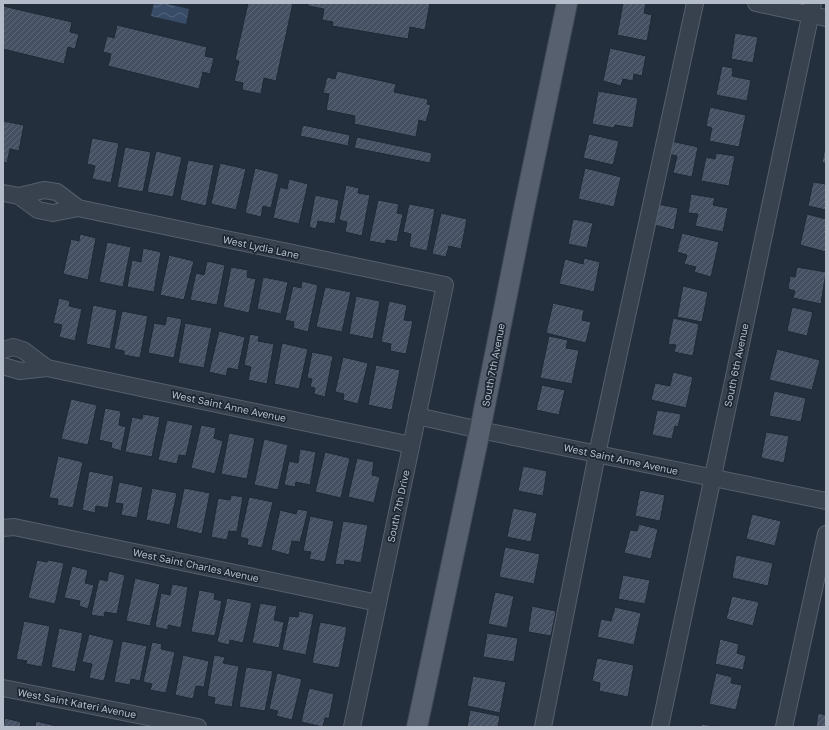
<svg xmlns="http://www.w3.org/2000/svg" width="829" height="730" viewBox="0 0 829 730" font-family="'Golos Text',sans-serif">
	<defs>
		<pattern id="water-waves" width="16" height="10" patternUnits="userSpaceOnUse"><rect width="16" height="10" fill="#394c67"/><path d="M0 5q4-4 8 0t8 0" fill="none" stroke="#53647b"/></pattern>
		<pattern id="building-hatch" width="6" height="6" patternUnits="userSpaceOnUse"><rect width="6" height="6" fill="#455162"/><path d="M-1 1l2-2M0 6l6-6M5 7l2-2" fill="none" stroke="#5d6877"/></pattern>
	</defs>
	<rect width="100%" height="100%" fill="#242f3e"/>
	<path fill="url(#water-waves)" d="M154,3H163L189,9L186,24L151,16Z"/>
	<g fill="url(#building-hatch)" stroke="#1f2835">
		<path d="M248,3H293L276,81L264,78L261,94L242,90L243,83L234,81L239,61L235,60Z"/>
		<path d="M308,3H430L425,30L410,27L408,39L332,26L333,22L322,20L324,9L308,6Z"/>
		<path d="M623,3H646L644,13L652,15L647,41L617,35Z"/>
		<path d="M3,6L72,22L70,32L79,34L75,49L68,47L64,64L3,49Z"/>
		<path d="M117,25L207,47L205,56L214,58L210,74L203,72L199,89L108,66L111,54L103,52L107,36L114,38Z"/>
		<path d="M735,33L758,37L753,63L731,59Z"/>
		<path d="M610,48L646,56L642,76L634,74L633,81L623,79L621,86L603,81Z"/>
		<path d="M722,66L733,68L732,76L751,80L747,101L716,95Z"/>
		<path d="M337,71L396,84L394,92L428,99L427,104L431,105L426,122L419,120L416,137L354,124L355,116L326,110L329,94L323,93L327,77L335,79Z"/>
		<path d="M598,91L638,98L633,128L615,125L614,128L592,124Z"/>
		<path d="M710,107L746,115L739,147L709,141L712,128L706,126Z"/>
		<path d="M3,121L24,125L19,151L10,149L7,163L3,162Z"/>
		<path d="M303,125L350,135L348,146L300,136Z"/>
		<path d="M589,134L619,141L613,165L583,158Z"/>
		<path d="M357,137L432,153L430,163L354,148Z"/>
		<path d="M92,138L119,143L111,183L92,179L95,166L87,164Z"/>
		<path d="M671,141L698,147L692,177L673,173L677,156L669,154Z"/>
		<path d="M826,143V163H822Z"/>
		<path d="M125,147L151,152L143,192L117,187Z"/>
		<path d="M156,151L182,157L173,197L147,192Z"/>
		<path d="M716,153L735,156L729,186L701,181L706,157L715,159Z"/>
		<path d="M188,160L214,165L206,206L180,200Z"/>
		<path d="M220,163L246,169L236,210L211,204Z"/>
		<path d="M255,168L279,174L271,208L263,206L261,217L245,213Z"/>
		<path d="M585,168L621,177L614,207L578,199Z"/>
		<path d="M289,179L308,184L299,224L273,218L280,187L287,189Z"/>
		<path d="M813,182L826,184V210L808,206Z"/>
		<path d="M346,185L359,188L358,193L370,195L362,236L345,232L347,222L339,220Z"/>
		<path d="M691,194L715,198L713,205L728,208L723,232L695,226L698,214L688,213Z"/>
		<path d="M315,195L339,200L335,224L318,221L316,229L309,227Z"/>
		<path d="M378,200L399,204L397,213L403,214L397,242L386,240V244L369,241Z"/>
		<path d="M409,204L435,209L427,251L409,247L411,234L403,232Z"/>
		<path d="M658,204L678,208L674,230L654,225Z"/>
		<path d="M441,213L467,219L461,249L449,246L446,257L432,254Z"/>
		<path d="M807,214L826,219V252L800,245Z"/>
		<path d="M573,219L593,223L587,248L568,244Z"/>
		<path d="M682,233L719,242L711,277L694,272L696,267L684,264L687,255L677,252Z"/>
		<path d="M80,234L96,238L88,280L63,274L71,239L79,241Z"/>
		<path d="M107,242L131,247L123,287L99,282Z"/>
		<path d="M143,248L161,252L154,292L127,287L132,260L141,262Z"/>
		<path d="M169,255L194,261L184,300L160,295Z"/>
		<path d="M584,258L600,262L594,292L559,284L565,259L583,264Z"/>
		<path d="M207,261L225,265L217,305L190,300L196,273L204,275Z"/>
		<path d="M231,267L248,270L247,277L256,279L249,313L223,307Z"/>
		<path d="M797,267L826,272L821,304L793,298L795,291L788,289L790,276L795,277Z"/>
		<path d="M263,277L288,282L281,314L257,309Z"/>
		<path d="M302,281L318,285L308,332L293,328L294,322L285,320L293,286L301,288Z"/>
		<path d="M683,286L708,292L702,322L677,317Z"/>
		<path d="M325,287L351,292L342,332L316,327Z"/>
		<path d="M356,296L380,301L373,339L349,334Z"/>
		<path d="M59,298L70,301L69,306L82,309L75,341L59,337L62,325L53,323Z"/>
		<path d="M389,301L407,305L404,320L413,321L406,354L390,351L391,344L381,342Z"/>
		<path d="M553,303L584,310L582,320L591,322L586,343L546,333Z"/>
		<path d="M93,305L117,310L110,349L86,344Z"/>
		<path d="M792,307L813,312L807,336L787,331Z"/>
		<path d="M122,311L148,316L140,358L124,355V351L114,349Z"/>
		<path d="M167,316L182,319L174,358L148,353L154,323L165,325Z"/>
		<path d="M673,318L699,324L693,356L674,352L676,345L668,344Z"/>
		<path d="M185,323L212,328L204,368L178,363Z"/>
		<path d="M219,331L245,337L238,370L228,368L226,376L209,372Z"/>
		<path d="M250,334L259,336L258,341L274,344L267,384L248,380L251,367L244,365Z"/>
		<path d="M549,336L568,340L566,348L579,350L572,384L540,378Z"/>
		<path d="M282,343L308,349L299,389L274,384Z"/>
		<path d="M777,349L820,360L812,390L769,380Z"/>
		<path d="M312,352L333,356L325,397L314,394L315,388L310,387L312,379L307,378Z"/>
		<path d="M343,357L368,363L358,404L343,400L344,394L335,392Z"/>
		<path d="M376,365L400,370L392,410L368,405Z"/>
		<path d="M673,372L693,377L686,408L651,400L655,383L670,386Z"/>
		<path d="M542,385L565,390L559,415L536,410Z"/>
		<path d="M774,391L806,398L801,422L769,416Z"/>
		<path d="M71,399L97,405L88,445L61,439Z"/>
		<path d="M105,408L121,411L119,425L126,427L121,451L111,448L112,443L99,440Z"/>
		<path d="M657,410L681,414L678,427L675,426L672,439L652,435Z"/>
		<path d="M143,414L160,417L152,457L125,452L132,417L142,419Z"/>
		<path d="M167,420L193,425L186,456L179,455L177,464L158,460Z"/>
		<path d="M201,425L216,428L214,438L223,441L215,474L191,468Z"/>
		<path d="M766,432L789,436L784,463L761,458Z"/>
		<path d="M229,433L255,438L247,479L221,474Z"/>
		<path d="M264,439L288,445L278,490L254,485Z"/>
		<path d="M300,449L316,452L310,485L296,482L295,487L284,485L289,461L298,463Z"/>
		<path d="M325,452L350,458L341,498L315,492Z"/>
		<path d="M58,456L83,462L73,508L57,505L58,499L49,498Z"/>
		<path d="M357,458L374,462L372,475L380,477L374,503L348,497Z"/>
		<path d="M523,466L547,471L543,496L518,491Z"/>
		<path d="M89,471L114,476L108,508L96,506L95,513L82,510Z"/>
		<path d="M119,482L143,487L137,518L121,515L123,504L115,503Z"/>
		<path d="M152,488L177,493L170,525L146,520Z"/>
		<path d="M184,488L210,493L202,534L176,528Z"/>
		<path d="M640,490L665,495L660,521L635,516Z"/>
		<path d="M231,495L243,497L237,532L229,531L227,540L211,537L218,498L230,500Z"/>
		<path d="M249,497L273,502L262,548L247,545L248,539L240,537Z"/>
		<path d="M513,508L537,513L531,542L507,537Z"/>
		<path d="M298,509L308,511L300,542L292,541L289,555L271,550L280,510L296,514Z"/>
		<path d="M752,514L781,521L775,546L746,539Z"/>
		<path d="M310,516L334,521L325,562L309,559L311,552L303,551Z"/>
		<path d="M343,521L368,525L361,563L345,560L344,565L335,564Z"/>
		<path d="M639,524L658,529L651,559L624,553L630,530L637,531Z"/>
		<path d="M505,547L540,554L534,584L499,577Z"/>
		<path d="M736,555L773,563L768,586L732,578Z"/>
		<path d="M37,560L47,562L48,560L64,563L55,604L28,598Z"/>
		<path d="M72,566L88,570L85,583L94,585L88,609L79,606L80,601L64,598Z"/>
		<path d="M109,571L125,575L117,614L105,612L104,617L91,615L99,579L107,581Z"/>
		<path d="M623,575L650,580L645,604L618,599Z"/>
		<path d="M135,578L160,584L150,626L126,621Z"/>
		<path d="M172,584L188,587L181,628L168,625V630L155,627L161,593L170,595Z"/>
		<path d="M199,590L215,593L214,599L222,601L215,636L191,632Z"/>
		<path d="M495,592L514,596L507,628L488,624Z"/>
		<path d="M732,596L759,602L753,626L726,619Z"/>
		<path d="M227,598L252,603L243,643L230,640L229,645L217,642Z"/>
		<path d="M260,603L277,606L274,620L284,622L279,648L252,643Z"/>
		<path d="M532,606L556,611L551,636L528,632Z"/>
		<path d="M615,607L641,613L634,645L597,637L601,619L611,621Z"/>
		<path d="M299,611L314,614L306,655L282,650L289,616L298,617Z"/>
		<path d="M24,621L50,626L42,667L26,664L27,661L16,659Z"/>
		<path d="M320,622L347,627L339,668L312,663Z"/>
		<path d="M59,628L83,633L75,672L51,667Z"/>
		<path d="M487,633L518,638L514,662L483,657Z"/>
		<path d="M89,634L114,640L104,681L89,678L92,664L82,662Z"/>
		<path d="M720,639L739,644L737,653L746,656L743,670L715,664Z"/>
		<path d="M122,641L147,646L140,681L131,679L130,685L114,682Z"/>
		<path d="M152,642L162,644L161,649L175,652L166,693L150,690L152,684L143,682Z"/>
		<path d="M183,655L209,661L204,687L196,686L193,699L175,695Z"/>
		<path d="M214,655L225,657L223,663L239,666L232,707L214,704L215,698L207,696Z"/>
		<path d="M597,658L634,665L628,697L599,691L600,683L592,681Z"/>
		<path d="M246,667L273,671L265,711L239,707Z"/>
		<path d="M277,673L302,679L292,720L276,716L278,711L269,709Z"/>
		<path d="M716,673L732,677L731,683L742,685L736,710L709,704Z"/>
		<path d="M473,676L506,682L500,713L467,706Z"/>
		<path d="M309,688L334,694L329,718H325L323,727L301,722Z"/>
		<path d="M470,710L500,716L498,727H467Z"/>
		<path d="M818,713L826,715V727H816Z"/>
		<path d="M5,718L21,722L20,727H3Z"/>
		<path d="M36,721L61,727H35Z"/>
		<path d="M702,724L720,727H701Z"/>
	</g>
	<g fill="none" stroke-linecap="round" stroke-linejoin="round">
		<defs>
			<g id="minor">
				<path d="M756,3L826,18"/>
				<path d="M3,193L19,196L38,210L53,213L78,208L445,285L352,727"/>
				<path d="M19,196L44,190L57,192L78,208"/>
				<path d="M3,350L13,347L23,350L47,368"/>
				<path d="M3,366L20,371L47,368L411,445"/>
				<path d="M417,416L480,430L826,501"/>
				<path d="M3,528L14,527L378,603"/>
				<path d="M3,688L198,727"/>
				<path d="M543,727L597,454L695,3"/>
				<path d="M660,727L813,3"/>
				<path d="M784,727L826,534"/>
			</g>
			<path id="major" d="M417,727L480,430L523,214L567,3"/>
		</defs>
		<use href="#minor" stroke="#565f6c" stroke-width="18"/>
		<use href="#major" stroke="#414a57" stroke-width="22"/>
		<use href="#minor" stroke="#38414e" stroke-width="16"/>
		<use href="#major" stroke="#56606e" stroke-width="20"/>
	</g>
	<g text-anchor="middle" stroke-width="3.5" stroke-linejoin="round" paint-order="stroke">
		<g font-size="10" fill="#b4bcc9" stroke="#1d2633">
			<text transform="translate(261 247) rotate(12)" y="4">West Lydia Lane</text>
			<text transform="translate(493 365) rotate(-79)" y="4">South 7th Avenue</text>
			<text transform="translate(736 365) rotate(-78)" y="4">South 6th Avenue</text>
			<text transform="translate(229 406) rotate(12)" y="4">West Saint Anne Avenue</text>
			<text transform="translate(621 459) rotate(12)" y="4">West Saint Anne Avenue</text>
			<text transform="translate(398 506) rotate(-78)" y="4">South 7th Drive</text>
			<text transform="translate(196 565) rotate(12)" y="4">West Saint Charles Avenue</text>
			<text transform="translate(77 703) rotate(11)" y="4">West Saint Kateri Avenue</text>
		</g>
	</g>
	<rect width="829" height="730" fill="none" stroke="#b4bcc9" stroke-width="8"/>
</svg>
